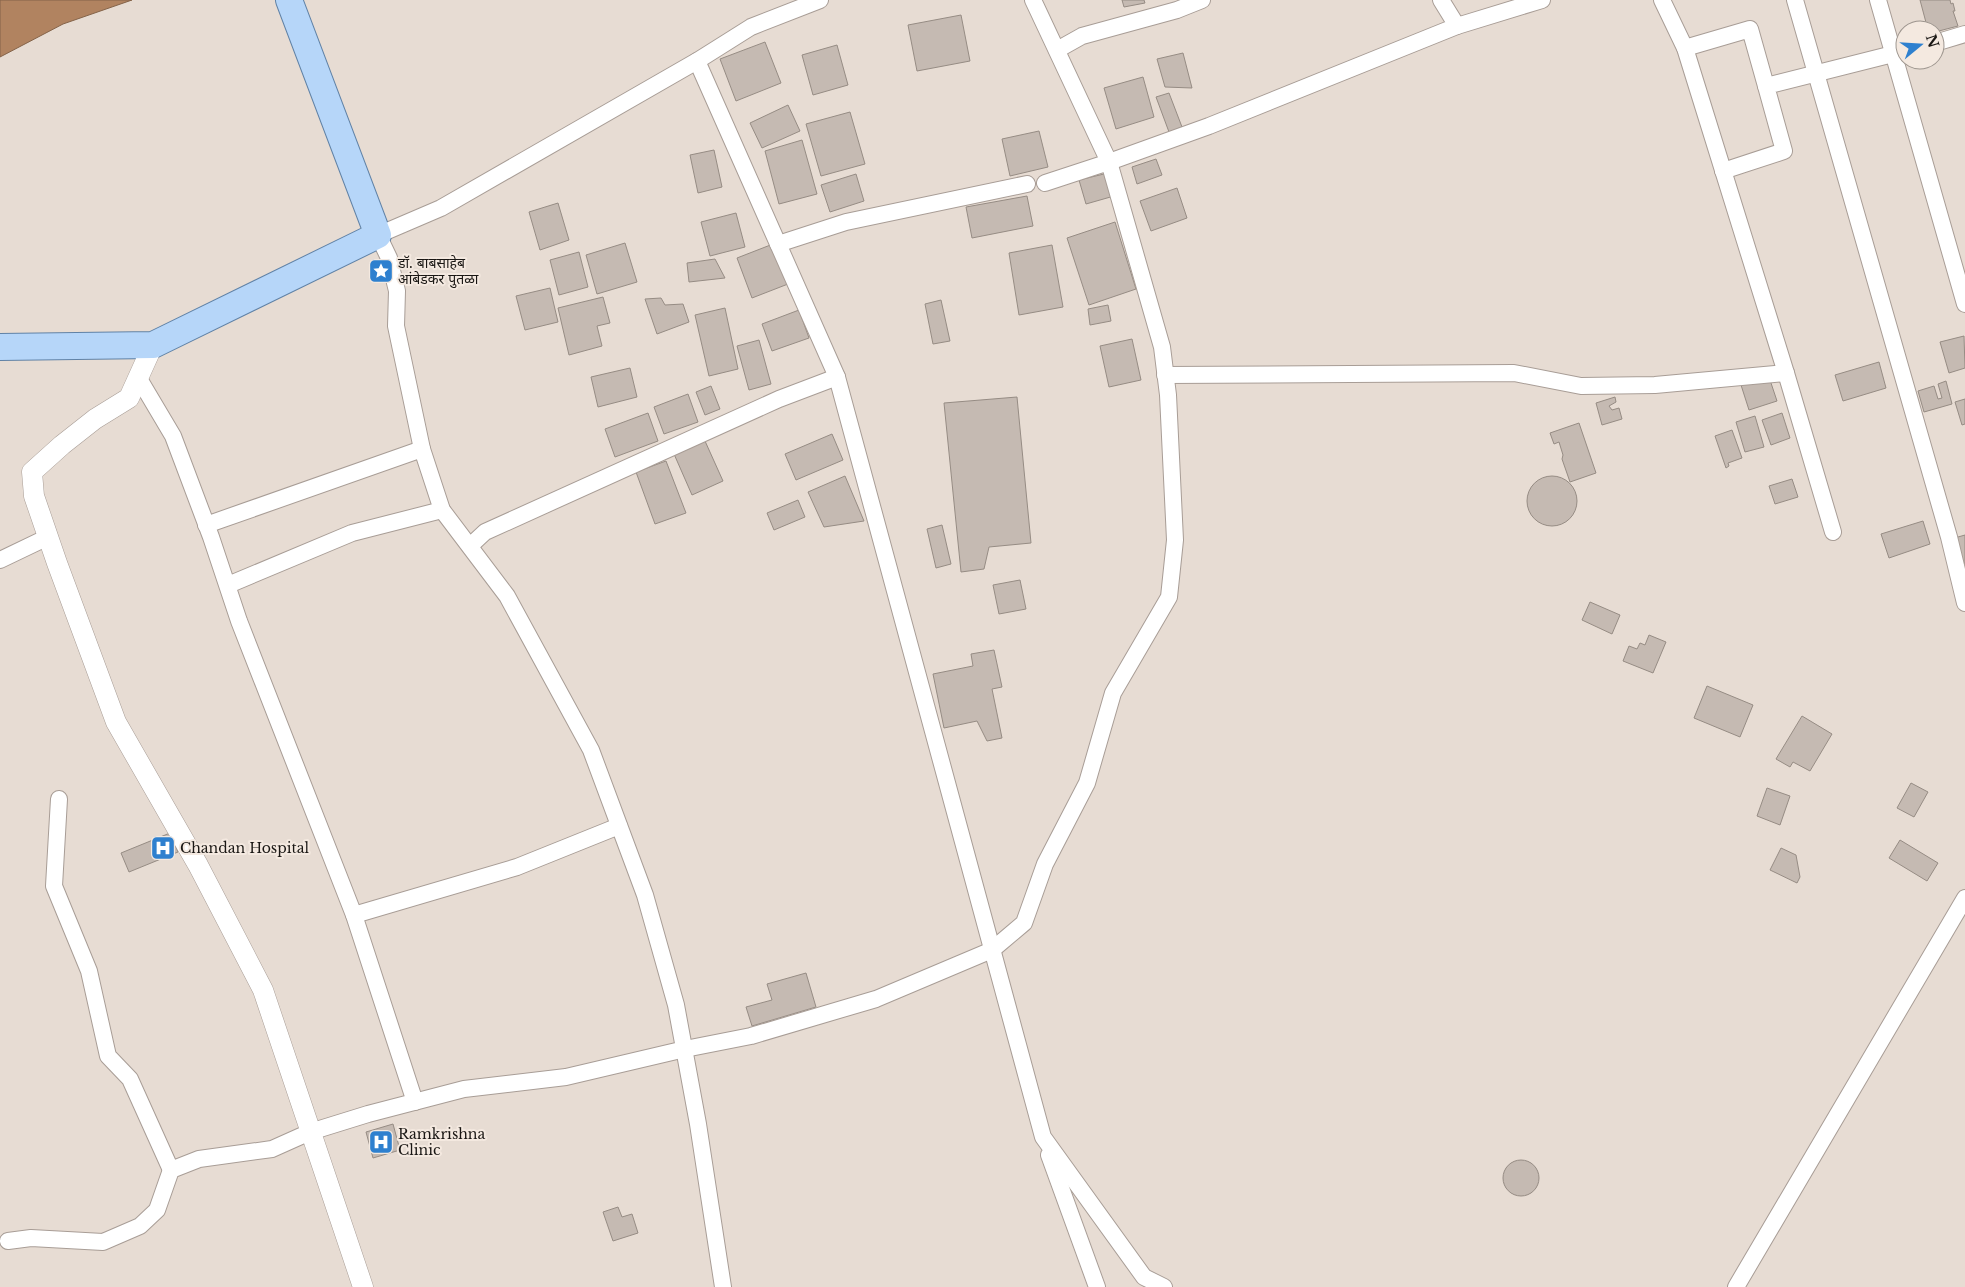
<svg xmlns="http://www.w3.org/2000/svg" width="1965" height="1287" viewBox="0 0 1965 1287" font-family="'Libre Baskerville','Noto Sans Devanagari',serif">
	<rect width="100%" height="100%" fill="#e7dcd3"/>
	<path fill="#b18360" stroke="#846349" d="M0,0H132L63,24L0,57Z"/>
	<g fill="#c5bab2" stroke="#968c84">
		<path d="M1122,0H1144L1145,3L1124,7Z"/>
		<path d="M1920,0H1950L1951,4L1953,3L1955,11H1953L1958,26L1935,32V30H1928Z"/>
		<path d="M961,15L970,61L917,71L908,25Z"/>
		<path d="M765,42L781,83L736,101L720,59Z"/>
		<path d="M837,45L848,85L813,95L802,55Z"/>
		<path d="M1183,53L1192,88L1165,87L1157,59Z"/>
		<path d="M1143,77L1154,117L1116,129L1104,88Z"/>
		<path d="M1169,93L1182,127L1169,132L1156,97Z"/>
		<path d="M788,105L800,131L762,148L750,123Z"/>
		<path d="M850,112L865,164L821,176L806,124Z"/>
		<path d="M1039,131L1048,167L1010,176L1002,139Z"/>
		<path d="M802,140L817,194L779,204L765,151Z"/>
		<path d="M714,150L722,187L698,193L690,155Z"/>
		<path d="M1156,159L1162,175L1137,184L1132,167Z"/>
		<path d="M1108,173L1114,196L1086,204L1079,180Z"/>
		<path d="M856,174L864,201L830,212L821,185Z"/>
		<path d="M1177,188L1187,218L1151,231L1140,201Z"/>
		<path d="M1027,196L1033,226L972,238L966,207Z"/>
		<path d="M558,203L569,240L540,250L529,212Z"/>
		<path d="M736,213L745,247L710,256L701,222Z"/>
		<path d="M1115,222L1136,289L1089,305L1067,238Z"/>
		<path d="M625,243L637,282L597,294L586,255Z"/>
		<path d="M773,244L788,284L752,298L737,258Z"/>
		<path d="M1052,245L1063,307L1019,315L1009,253Z"/>
		<path d="M579,252L588,287L559,295L550,260Z"/>
		<path d="M715,259L725,278L689,282L687,263Z"/>
		<path d="M550,288L558,322L525,330L516,296Z"/>
		<path d="M603,297L610,323L597,326L602,346L569,355L558,308Z"/>
		<path d="M661,298L665,305L683,304L689,322L657,334L645,299Z"/>
		<path d="M941,300L950,341L933,344L925,304Z"/>
		<path d="M1108,305L1111,321L1090,325L1088,309Z"/>
		<path d="M725,308L738,369L709,376L695,315Z"/>
		<path d="M799,310L809,338L772,351L762,324Z"/>
		<path d="M1964,336L1965,368L1949,373L1940,342Z"/>
		<path d="M1132,339L1141,380L1109,387L1100,346Z"/>
		<path d="M759,340L771,384L749,390L737,346Z"/>
		<path d="M1879,362L1886,388L1843,401L1835,375Z"/>
		<path d="M630,368L637,397L598,407L591,377Z"/>
		<path d="M1769,377L1777,401L1749,410L1741,385Z"/>
		<path d="M1946,381L1952,404L1924,412L1918,391L1934,386L1938,399L1942,398L1938,384Z"/>
		<path d="M711,386L720,409L705,415L696,392Z"/>
		<path d="M688,394L698,422L664,434L654,407Z"/>
		<path d="M1017,397L1031,543L989,547L984,569L961,572L944,403Z"/>
		<path d="M1615,397L1616,402L1609,406L1612,410L1619,408L1622,419L1602,425L1596,403Z"/>
		<path d="M1965,399V424L1962,425L1955,402Z"/>
		<path d="M648,413L658,441L615,457L605,429Z"/>
		<path d="M1782,413L1790,438L1771,445L1762,420Z"/>
		<path d="M1755,416L1764,447L1745,452L1736,422Z"/>
		<path d="M1579,423L1596,473L1570,482L1562,459L1563,455L1559,442L1554,444L1550,433Z"/>
		<path d="M1732,430L1742,458L1728,463L1729,466L1726,468L1715,436Z"/>
		<path d="M832,434L843,460L796,480L785,454Z"/>
		<path d="M705,441L723,481L692,495L674,454Z"/>
		<path d="M666,461L686,513L655,524L636,472Z"/>
		<circle cx="1552" cy="501" r="25"/>
		<path d="M845,476L864,521L824,527L808,492Z"/>
		<path d="M1792,479L1798,497L1775,504L1769,486Z"/>
		<path d="M798,500L805,517L774,530L767,513Z"/>
		<path d="M1923,521L1930,544L1889,558L1881,534Z"/>
		<path d="M942,525L951,564L936,568L927,529Z"/>
		<path d="M1965,535V563L1960,565L1951,539Z"/>
		<path d="M1020,580L1026,609L999,614L993,585Z"/>
		<path d="M1590,602L1620,615L1612,634L1582,620Z"/>
		<path d="M1649,635L1666,642L1653,673L1623,661L1629,646L1637,649L1640,643L1645,645Z"/>
		<path d="M994,650L1002,687L992,689L1002,738L987,741L977,721L944,728L933,674L973,666L971,654Z"/>
		<path d="M1707,686L1753,705L1740,737L1694,718Z"/>
		<path d="M1802,716L1832,734L1810,771L1793,762L1790,767L1776,759Z"/>
		<path d="M1911,783L1928,792L1914,817L1897,808Z"/>
		<path d="M1767,788L1790,796L1780,825L1757,816Z"/>
		<path d="M170,833L178,852L129,872L121,853Z"/>
		<path d="M1900,840L1938,863L1927,881L1889,858Z"/>
		<path d="M1781,848L1796,855L1800,877L1797,883L1770,870Z"/>
		<path d="M806,973L816,1007L752,1026L746,1007L772,1000L767,984Z"/>
		<path d="M393,1124L400,1150L373,1158L366,1132Z"/>
		<circle cx="1521" cy="1178" r="18"/>
		<path d="M618,1207L622,1217L632,1214L638,1233L613,1241L603,1212Z"/>
	</g>
	<g fill="none" stroke-linecap="round" stroke-linejoin="round">
		<defs>
			<g id="minor">
				<path d="M1033,0L1109,162L1209,126L1457,26L1441,0"/>
				<path d="M1662,0L1685,48L1786,373L1833,532"/>
				<path d="M1795,0L1949,537L1965,603"/>
				<path d="M1878,0L1965,304"/>
				<path d="M1457,26L1542,0"/>
				<path d="M1935,43L1965,34"/>
				<path d="M1685,48L1750,29L1766,86"/>
				<path d="M1057,50L1082,36L1177,10L1202,0"/>
				<path d="M697,61L837,377L1043,1137L1144,1277L1164,1287"/>
				<path d="M1723,171L1784,151L1766,86L1905,51"/>
				<path d="M778,244L846,222L1027,184"/>
				<path d="M1165,375L1514,373L1581,386L1655,385L1786,373"/>
				<path d="M138,377L173,436L211,537L239,621L354,915L415,1102"/>
				<path d="M206,525L422,449"/>
				<path d="M470,546L485,532L779,399L837,377"/>
				<path d="M0,560L48,537"/>
				<path d="M228,585L352,533L442,510"/>
				<path d="M59,799L54,886L89,971L108,1056L130,1079L171,1170"/>
				<path d="M354,915L517,867L619,826"/>
				<path d="M1049,1155L1097,1287"/>
				<path d="M8,1241L31,1238L103,1242L140,1226L157,1210L171,1170L199,1159L272,1149L310,1132L368,1114L464,1089L566,1077L685,1049L751,1036L876,999L992,950L1024,923L1045,864L1087,783L1113,693L1169,597L1175,540L1168,395L1162,347L1109,162L1045,183"/>
				<path d="M723,1287L698,1124L676,1005L645,895L591,750L507,596L442,510L422,449L396,326L397,291L389,258L378,235L441,208L697,61L751,27L820,0"/>
				<path d="M1736,1287L1965,898"/>
			</g>
			<path id="tertiary" d="M153,345L129,398L95,419L62,445L32,472L34,496L57,563L116,722L198,865L263,990L363,1287"/>
			<path id="primary" d="M0,347L153,345L378,235L289,0"/>
		</defs>
		<use href="#minor" stroke="#a89d96" stroke-width="18"/>
		<use href="#tertiary" stroke="#a89d96" stroke-width="21"/>
		<use href="#primary" stroke="#6082a6" stroke-width="28"/>
		<use href="#minor" stroke="#fff" stroke-width="16"/>
		<use href="#tertiary" stroke="#fff" stroke-width="20"/>
		<use href="#primary" stroke="#b6d6f9" stroke-width="26"/>
	</g>
	<defs>
		<symbol id="sight-square" viewBox="-11 -11 22 22"><rect x="-9" y="-9" width="18" height="18" rx="4" fill="#2e80cf" stroke="#f4e9e0"/><path d="M0-6L1.8-2.2L6-1.7L2.9 1.2L3.7 5.4L0 3.3L-3.7 5.4L-2.9 1.2L-6-1.7L-1.8-2.2Z" fill="#fff"/></symbol>
		<symbol id="hospital-square" viewBox="-11 -11 22 22"><rect x="-9" y="-9" width="18" height="18" rx="4" fill="#2e80cf" stroke="#f4e9e0"/><path d="M-5-5h3v3.5h4V-5h3V5h-3V1.5h-4V5h-3Z" fill="#fff"/></symbol>
	</defs>
	<g fill-rule="evenodd">
		<use href="#sight-square" x="367" y="257" width="28" height="28"/>
		<use href="#hospital-square" x="149" y="834" width="28" height="28"/>
		<use href="#hospital-square" x="367" y="1128" width="28" height="28"/>
	</g>
	<g text-anchor="middle" stroke-width="4" stroke-linejoin="round" paint-order="stroke">
		<g font-size="14" fill="#1a1714" stroke="#f4e9e0" text-anchor="start">
			<text x="398" y="268">डॉ. बाबसाहेब<tspan x="398" dy="16">आंबेडकर पुतळा</tspan></text>
			<text x="180" y="853">Chandan Hospital</text>
			<text x="398" y="1139">Ramkrishna<tspan x="398" dy="16">Clinic</tspan></text>
		</g>
	</g>
	<g transform="translate(1920 45) rotate(72)"><circle r="24" fill="#f4e9e0" stroke="#9d958e"/>
	<path d="M0-4L9 19L0 12L-9 19Z" fill="#2e80cf"/>
	<text y="-8" font-size="14" font-weight="bold" text-anchor="middle" fill="#1a1714">N</text>
	</g>
</svg>
